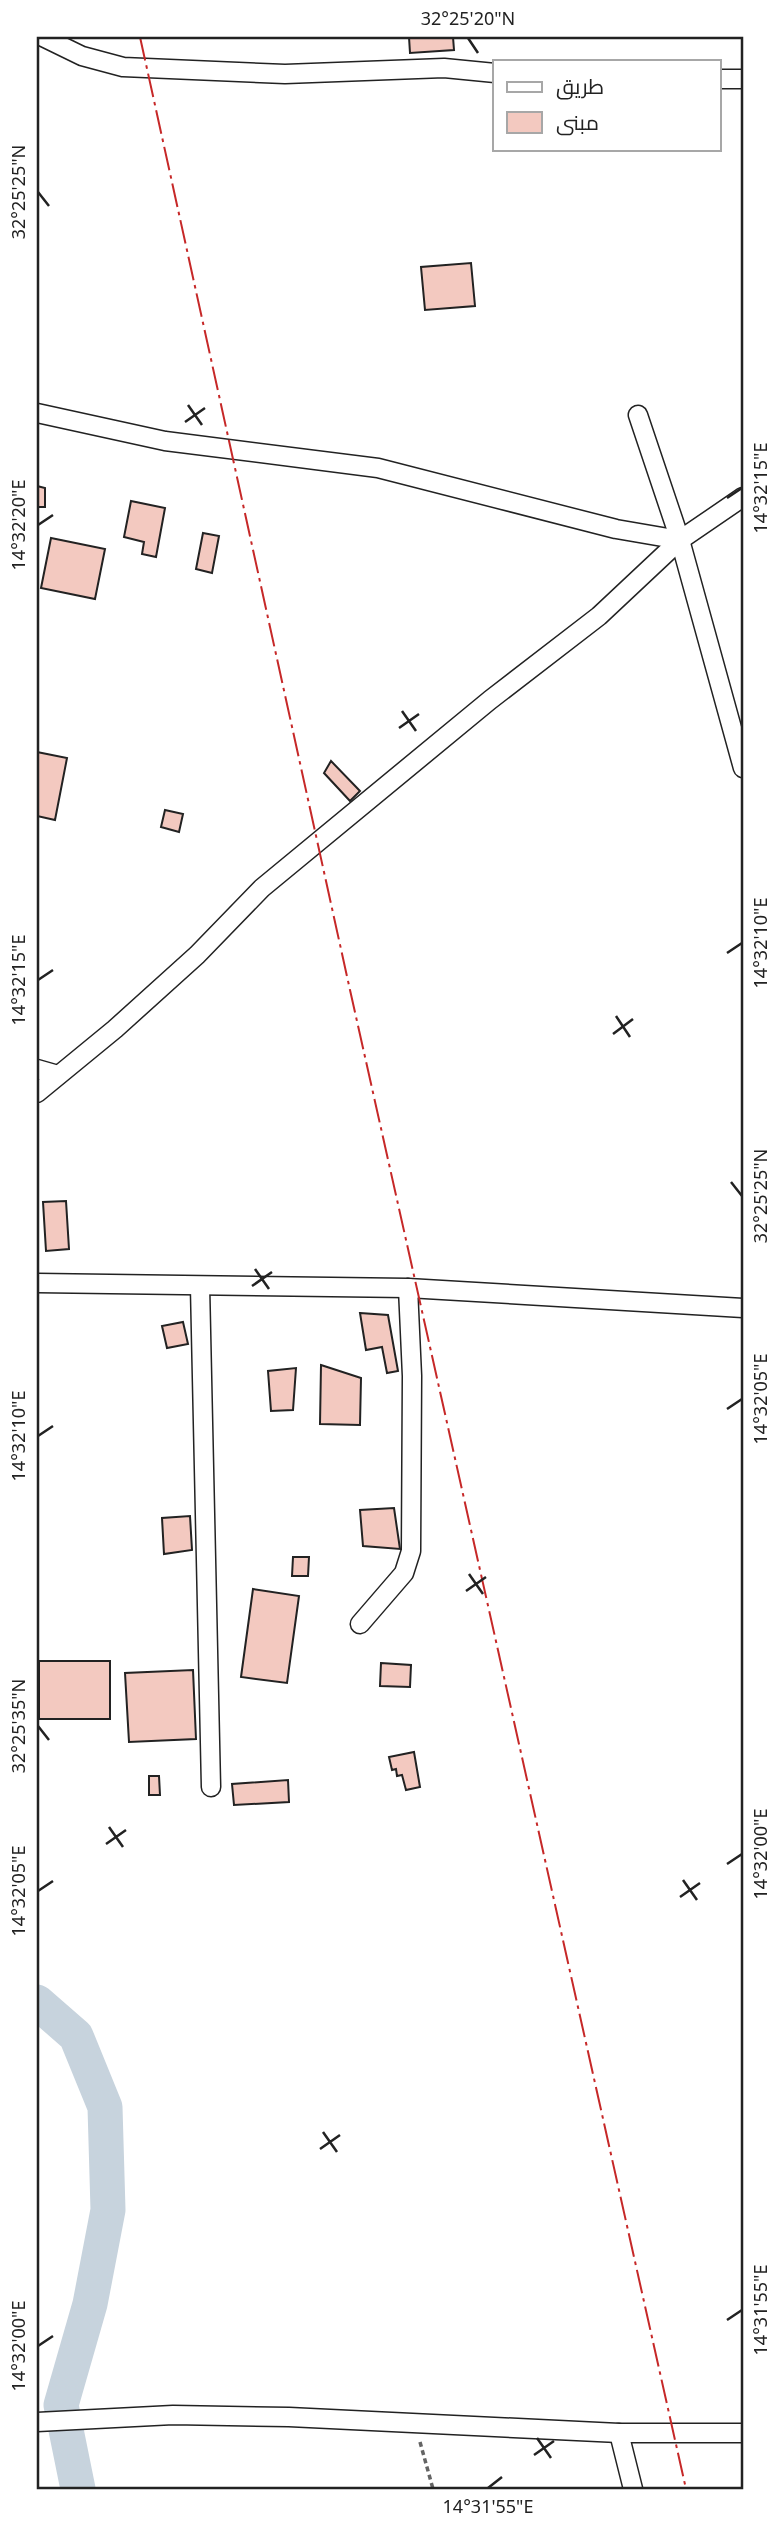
<svg xmlns="http://www.w3.org/2000/svg" width="780" height="2526" viewBox="0 0 780 2526" font-family="'Noto Sans',Cairo,sans-serif">
	<rect width="100%" height="100%" fill="#fff"/>
	<g fill="none" stroke-linecap="round" stroke-linejoin="round">
		<path stroke="#c7d3dd" stroke-width="35" d="M37,2002L76,2036L105,2107L108,2210L90,2304L61,2405L78,2489"/>
	</g>
	<g fill="#f3c9c0" stroke="#222" stroke-width="2">
		<path d="M409,37H453L454,50L410,53Z"/>
		<path d="M471,263L475,306L425,310L421,267Z"/>
		<path d="M37,486L45,488V507H37Z"/>
		<path d="M131,501L165,508L156,557L142,554L144,542L124,537Z"/>
		<path d="M203,533L219,536L212,573L196,569Z"/>
		<path d="M51,538L105,549L95,599L41,588Z"/>
		<path d="M37,752L67,758L55,820L37,816Z"/>
		<path d="M331,761L360,791L350,801L324,773Z"/>
		<path d="M165,810L183,814L179,832L161,827Z"/>
		<path d="M66,1201L69,1249L46,1251L43,1202Z"/>
		<path d="M360,1313L388,1315L398,1371L387,1373L382,1347L366,1350Z"/>
		<path d="M183,1322L188,1344L167,1348L162,1326Z"/>
		<path d="M321,1365L361,1378L360,1425L320,1424Z"/>
		<path d="M296,1368L293,1410L271,1411L268,1371Z"/>
		<path d="M394,1508L400,1549L363,1546L360,1510Z"/>
		<path d="M190,1516L192,1550L164,1554L162,1518Z"/>
		<path d="M293,1557H309L308,1576H292Z"/>
		<path d="M253,1589L299,1596L287,1683L241,1677Z"/>
		<rect x="39" y="1661" width="71" height="58"/>
		<path d="M381,1663L411,1665L410,1687L380,1686Z"/>
		<path d="M193,1670L196,1739L129,1742L125,1673Z"/>
		<path d="M414,1752L420,1787L406,1790L402,1775L397,1776L396,1769L392,1770L389,1757Z"/>
		<path d="M149,1776H159L160,1795H149Z"/>
		<path d="M288,1780L289,1802L234,1805L232,1784Z"/>
	</g>
	<g fill="none" stroke-linecap="round" stroke-linejoin="round">
		<defs>
			<g id="minor">
				<path d="M43,37L82,56L123,67L285,74L444,68L495,73"/>
				<path d="M719,79H743"/>
				<path d="M37,413L165,441L378,468L616,529L680,540"/>
				<path d="M638,415L680,540L743,768"/>
				<path d="M37,1069L58,1075"/>
				<path d="M37,1093L115,1029L197,955L262,888L490,700L599,616L680,540L743,497"/>
				<path d="M37,1283L408,1288L743,1308"/>
				<path d="M200,1286L211,1787"/>
				<path d="M360,1624L404,1573L411,1551L412,1376L408,1288"/>
				<path d="M37,2422L173,2415L289,2417L619,2433H743"/>
				<path d="M619,2433L633,2489"/>
			</g>
		</defs>
		<use href="#minor" stroke="#222" stroke-width="21"/>
		<path stroke="#646464" stroke-width="3.5" stroke-dasharray="5 3.5" stroke-linecap="butt" d="M420,2442L433,2489"/>
		<use href="#minor" stroke="#fff" stroke-width="18"/>
		<path stroke="#c62828" stroke-width="2" stroke-dasharray="24 5 3.5 5" stroke-linecap="butt" d="M140,37L350,990L686,2489"/>
	</g>
	<path fill="none" stroke="#222" stroke-width="2.5" d="M468,38L478,53M38,192L49,206M188,405L202,425M185,422L205,408M727,498L742,488M38,525L53,515M402,711L416,731M399,728L419,714M727,953L742,943M38,980L53,970M616,1016L630,1037M613,1034L633,1019M731,1182L742,1196M255,1269L269,1289M252,1286L272,1272M727,1409L742,1399M38,1436L53,1426M469,1574L483,1594M466,1591L486,1577M38,1726L49,1740M109,1827L123,1847M106,1844L126,1830M727,1864L742,1854M683,1880L697,1900M38,1891L53,1881M680,1897L700,1883M323,2132L337,2152M320,2149L340,2135M727,2320L742,2310M38,2346L53,2336M537,2438L551,2458M534,2455L554,2441M488,2488L502,2477"/>
	<rect width="780" height="2526" fill="none" stroke="#ffffff" stroke-width="77"/>
	<rect x="493" y="60" width="228" height="91" fill="#ffffff" stroke="#a7a7a7" stroke-width="2"/>
	<rect x="507" y="82" width="35" height="10" fill="#ffffff" stroke="#a7a7a7" stroke-width="2"/>
	<text x="556" y="94" font-size="21" fill="#222222">طريق</text>
	<rect x="507" y="112" width="35" height="21" fill="#f3c9c0" stroke="#a7a7a7" stroke-width="2"/>
	<text x="556" y="130" font-size="21" fill="#222222">مبنى</text>
	<rect x="38" y="38" width="704" height="2450" fill="none" stroke="#222" stroke-width="2.5"/>
	<g font-size="18" text-anchor="middle" fill="#222">
		<text x="468" y="25">32°25'20"N</text>
		<text transform="translate(19 192) rotate(-90)" y="6">32°25'25"N</text>
		<text transform="translate(761 488) rotate(-90)" y="6">14°32'15"E</text>
		<text transform="translate(19 525) rotate(-90)" y="6">14°32'20"E</text>
		<text transform="translate(761 943) rotate(-90)" y="6">14°32'10"E</text>
		<text transform="translate(19 980) rotate(-90)" y="6">14°32'15"E</text>
		<text transform="translate(761 1196) rotate(-90)" y="6">32°25'25"N</text>
		<text transform="translate(761 1399) rotate(-90)" y="6">14°32'05"E</text>
		<text transform="translate(19 1436) rotate(-90)" y="6">14°32'10"E</text>
		<text transform="translate(19 1726) rotate(-90)" y="6">32°25'35"N</text>
		<text transform="translate(761 1854) rotate(-90)" y="6">14°32'00"E</text>
		<text transform="translate(19 1891) rotate(-90)" y="6">14°32'05"E</text>
		<text transform="translate(761 2310) rotate(-90)" y="6">14°31'55"E</text>
		<text transform="translate(19 2346) rotate(-90)" y="6">14°32'00"E</text>
		<text x="488" y="2513">14°31'55"E</text>
	</g>
</svg>
